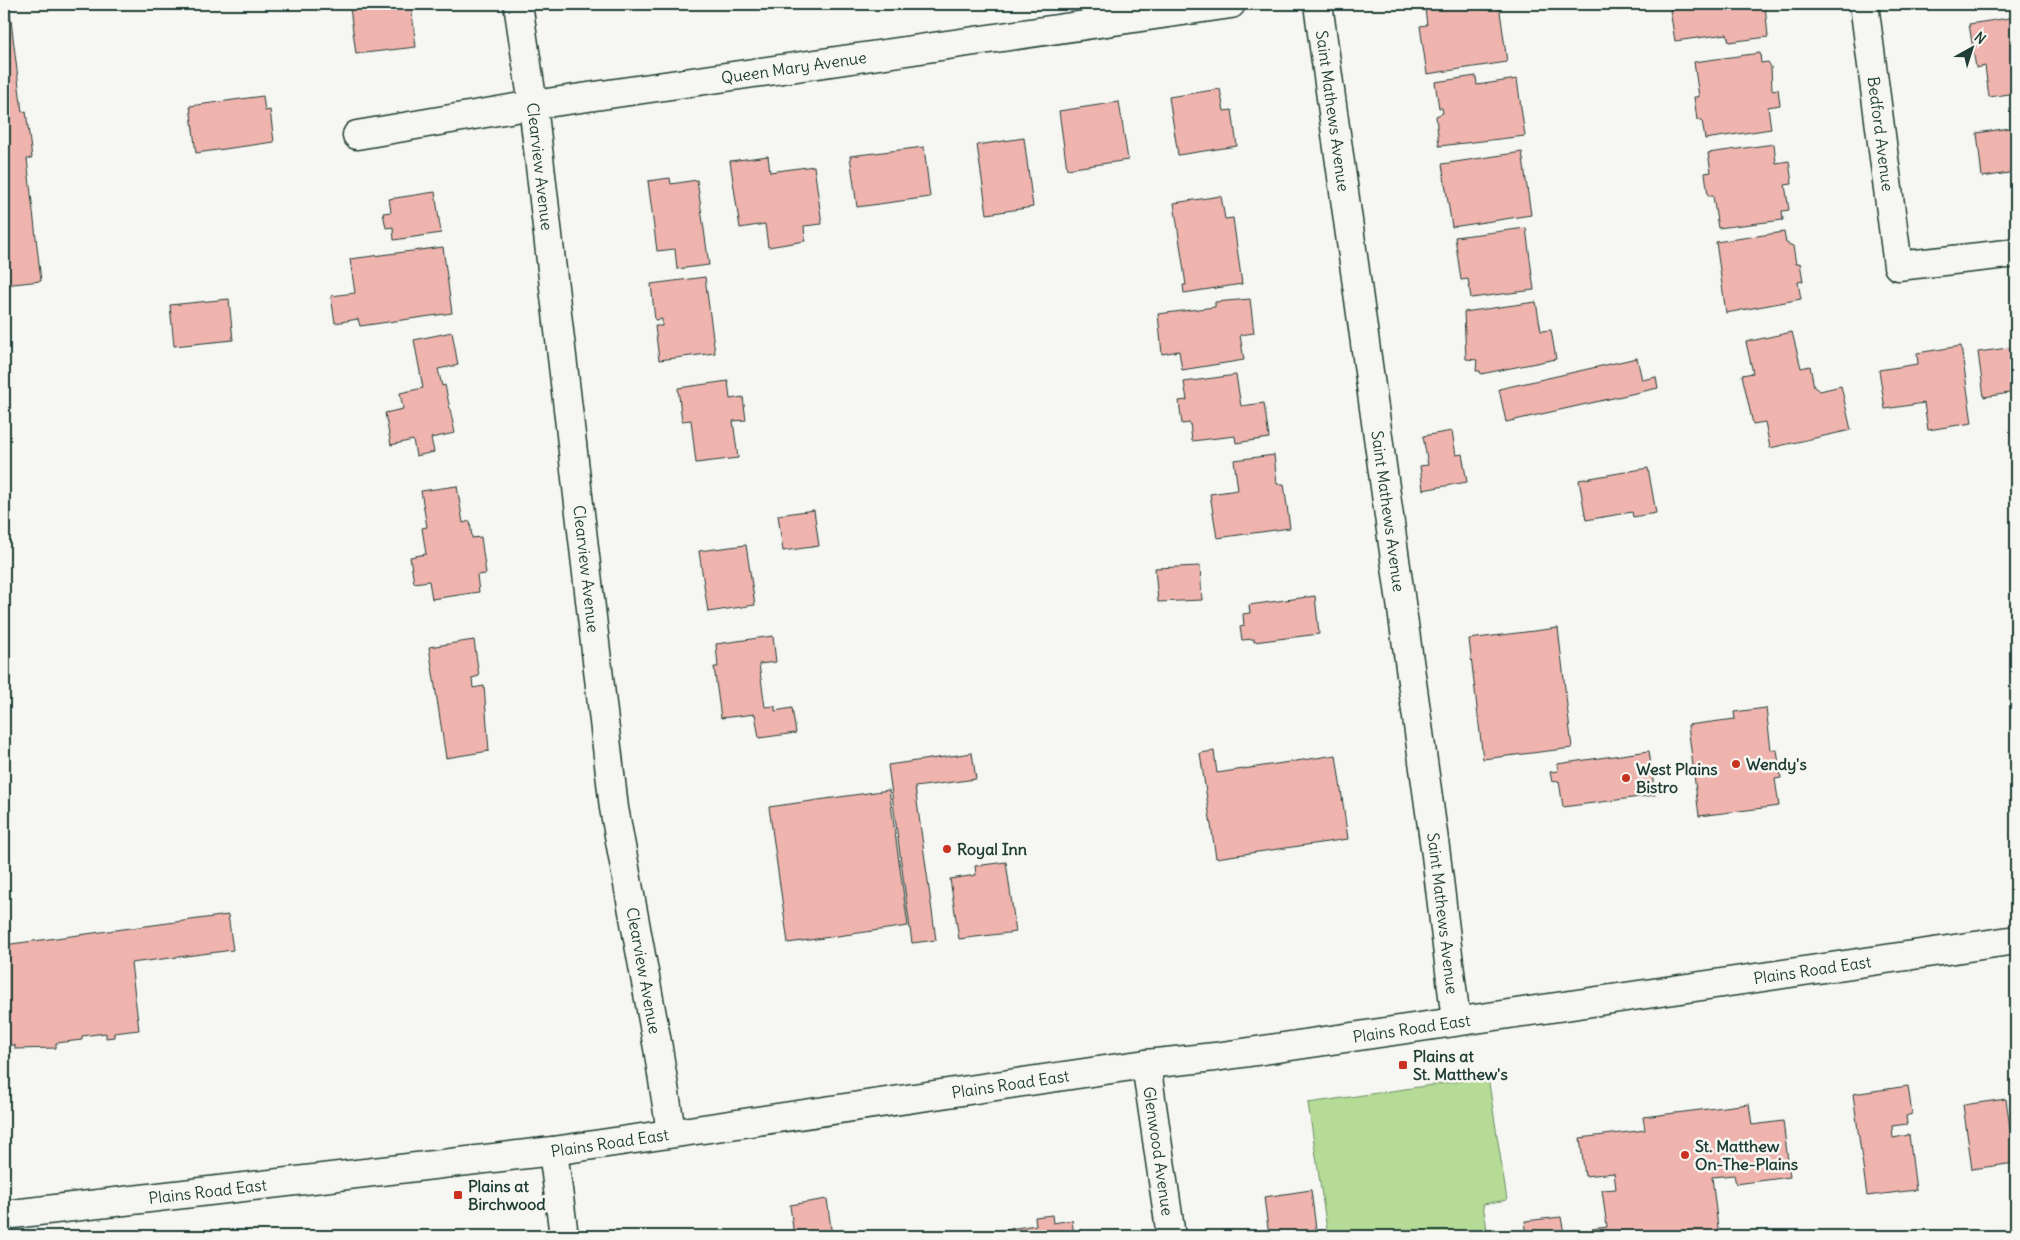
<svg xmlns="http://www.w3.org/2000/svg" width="2020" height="1240" viewBox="0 0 2020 1240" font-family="Delius,sans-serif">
	<rect width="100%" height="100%" fill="#f6f6f2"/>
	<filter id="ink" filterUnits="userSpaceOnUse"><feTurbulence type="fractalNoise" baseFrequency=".02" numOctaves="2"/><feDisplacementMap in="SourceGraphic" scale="10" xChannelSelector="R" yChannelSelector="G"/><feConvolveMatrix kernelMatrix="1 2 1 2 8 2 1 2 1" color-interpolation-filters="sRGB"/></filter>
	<g filter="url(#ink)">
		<path fill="#b5db96" stroke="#6a8c65" d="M1488,1077L1507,1200L1483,1204L1488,1236H1328L1308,1103Z"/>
		<g fill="#f0b4ae" stroke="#1f3d34">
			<path d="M4,4H9L22,112L26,111L32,158L27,159L41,281L4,285Z"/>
			<path d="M379,4H411L416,47L356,54L350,8Z"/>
			<path d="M1458,4H1499L1507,62L1427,74L1420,26L1427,25L1425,9Z"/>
			<path d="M1676,4H1765L1768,37L1729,42L1727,34L1675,41L1670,10L1676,9Z"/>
			<path d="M2016,17V93L1989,97L1985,66L1976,68L1969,24Z"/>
			<path d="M1760,53L1761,63L1768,62L1771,67L1772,90L1778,89L1780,105L1768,107L1771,129L1705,139L1702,120H1697L1694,97H1699L1694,62Z"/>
			<path d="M1476,76L1477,85L1517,79L1525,136L1439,146L1436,116L1443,113L1442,108H1439L1435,82Z"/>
			<path d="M1220,89L1224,111L1232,110L1237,146L1178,155L1169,97Z"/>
			<path d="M263,96L265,111L270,110L274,142L196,153L190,106Z"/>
			<path d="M1119,102L1128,160L1067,169L1059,111Z"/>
			<path d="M2016,127V172L1982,177L1977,133Z"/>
			<path d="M1024,138L1033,207L987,214L977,145Z"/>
			<path d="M1774,144L1776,163L1789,161L1792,184L1785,185L1789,210L1782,211L1783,220L1718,228L1713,196H1708L1705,173L1711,172L1708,153Z"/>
			<path d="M924,147L930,197L857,207L850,156Z"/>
			<path d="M1522,152L1531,215L1452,227L1442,164Z"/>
			<path d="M768,156L770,172L814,166L822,224L804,226L805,241L768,247L765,224L740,228L730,161Z"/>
			<path d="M670,178L671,184L697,180L709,265L677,269L675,249L657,251L648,181Z"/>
			<path d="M435,192L441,233L394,240L393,227L386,228L383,213L391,212L389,199Z"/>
			<path d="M1221,196L1225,219L1233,218L1242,284L1184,293L1183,285H1186L1174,203Z"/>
			<path d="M1526,228L1534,290L1471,298L1468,279L1461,280L1455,237Z"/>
			<path d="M1784,232L1786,243L1793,246L1796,264L1800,263L1803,281L1798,282L1801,299L1726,313L1716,242Z"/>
			<path d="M443,247L452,313L360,326L358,319L335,323L331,296L355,293L350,259Z"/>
			<path d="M705,277L715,353L659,360L655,326H662V319L655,320L651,284Z"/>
			<path d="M229,299L233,340L174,346L170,305Z"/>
			<path d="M1250,299L1254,333L1240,335L1244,360L1182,370L1179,351L1162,354L1158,314L1215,307V302Z"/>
			<path d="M1536,302L1541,331L1551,330L1556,359L1481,374L1480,371H1476L1477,360L1466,359L1464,312Z"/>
			<path d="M452,332L458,365L438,369L442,386L445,385L455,433L431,438L434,452L416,456L413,440L391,445L385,413L403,409L400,393L423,388L414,340Z"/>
			<path d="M1792,332L1801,368L1810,366L1814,387L1820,391L1841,386L1851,430L1770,448L1765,422L1753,424L1742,375L1753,373L1746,342Z"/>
			<path d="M1961,346L1972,423L1928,430L1924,403L1885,409L1879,370L1918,364L1917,353Z"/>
			<path d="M2016,347V392L1984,397L1978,352Z"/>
			<path d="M1637,358L1642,380L1656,377L1658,388L1506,422L1499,389Z"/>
			<path d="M1236,375L1241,406L1264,403L1269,438L1236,443L1235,436L1192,441L1190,423L1182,424L1179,401L1187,400L1184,382Z"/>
			<path d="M728,381L730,399L743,397L746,420L733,421L738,458L696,463L691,420L682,421L678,388Z"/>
			<path d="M1452,431L1456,455L1462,454L1467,482L1423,490L1420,466L1428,465L1423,436Z"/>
			<path d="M1274,455L1277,484H1284L1290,528L1217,538L1210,494L1238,490L1234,460Z"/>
			<path d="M1648,468L1656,513L1633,517L1632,512L1586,520L1579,480Z"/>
			<path d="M457,486L463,523L470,521L472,538L481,537L486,574L477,575L479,592L432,599L429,581L414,583L410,557L426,554L422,528L427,527L421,491Z"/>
			<path d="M814,510L819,546L783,551L778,515Z"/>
			<path d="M746,545L755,605L708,612L699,551Z"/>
			<path d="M1200,566L1202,600L1158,602L1155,568Z"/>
			<path d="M1315,596L1319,634L1254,642V639L1242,640L1240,627L1244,626L1243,614L1250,613L1249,605Z"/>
			<path d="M1558,628L1572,748L1483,759L1469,639Z"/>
			<path d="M773,636L776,662L759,664L765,707L775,706V711L792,708L796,733L759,738L755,714L721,718L714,667H718L716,644Z"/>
			<path d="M474,640L479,676L472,678L473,688L484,686L489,751L446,758L429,647Z"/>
			<path d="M1766,708L1771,750H1777L1781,778L1775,779L1779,806L1699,816L1688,725L1735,719L1734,712Z"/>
			<path d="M1214,751L1217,773L1336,755L1348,839L1216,858L1200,753Z"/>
			<path d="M1649,751L1655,795L1563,807L1559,781L1552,782L1550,772L1558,771L1557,764Z"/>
			<path d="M972,753L976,779L915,787L936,940L912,943L888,765Z"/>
			<path d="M889,790L908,926L788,943L769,807Z"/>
			<path d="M1006,862L1016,932L959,939L950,879L976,875L975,866Z"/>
			<path d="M228,915L233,950L131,963L139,1030L114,1033V1037L106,1038V1033L82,1036V1040L56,1043V1048L15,1049V1045L4,1046V945Z"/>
			<path d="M1908,1086L1912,1114L1906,1116L1907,1124L1892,1126L1893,1138L1909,1135L1916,1190L1867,1196L1853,1094Z"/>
			<path d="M2006,1099L2015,1163L1972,1169L1963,1105Z"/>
			<path d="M1749,1104L1752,1125L1783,1121L1790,1177L1736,1184L1734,1175L1712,1177L1719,1236H1593L1592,1229L1607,1227L1602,1190L1616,1189L1614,1173L1585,1176L1580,1138L1645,1130L1643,1117Z"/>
			<path d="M1311,1190L1317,1236H1269L1264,1197Z"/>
			<path d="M827,1199L832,1236H794L790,1205Z"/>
			<path d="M1052,1215L1053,1223L1072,1220L1074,1236H989V1232L1036,1225L1035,1217Z"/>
			<path d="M1561,1217L1564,1233L1557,1234L1558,1236H1527L1525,1221Z"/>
		</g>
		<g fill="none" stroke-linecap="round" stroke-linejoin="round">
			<defs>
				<g id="minor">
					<path id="s1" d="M518,4L533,105L614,808L658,1048L671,1132"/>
					<path id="s2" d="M1318,4L1436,855L1456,1021"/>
					<path id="s3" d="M1864,4L1898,266L2016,253"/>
					<path id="s4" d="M357,135L533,105L1231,4"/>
					<path id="s5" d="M1146,1064L1171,1236"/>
					<path d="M553,1151L564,1236"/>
				</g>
				<g id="major">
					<path id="s6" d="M4,1215L553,1151L1146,1064L1215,1057L2016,940"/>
				</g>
			</defs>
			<use href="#minor" stroke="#1f3d34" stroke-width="31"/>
			<use href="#major" stroke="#1f3d34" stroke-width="31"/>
			<use href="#minor" stroke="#f6f6f2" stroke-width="28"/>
			<use href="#major" stroke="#f6f6f2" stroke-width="28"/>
		</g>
	</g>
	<g fill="#c8321e" stroke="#f6f6f2" stroke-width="2">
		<circle cx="1736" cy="764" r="5"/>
		<circle cx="1626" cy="778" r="5"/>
		<circle cx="947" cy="849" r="5"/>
		<rect x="1398" y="1060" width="10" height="10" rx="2.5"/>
		<circle cx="1685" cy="1155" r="5"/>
		<rect x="453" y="1190" width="10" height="10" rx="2.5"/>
	</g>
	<g text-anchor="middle" stroke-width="5" stroke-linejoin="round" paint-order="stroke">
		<g font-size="16" fill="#1f3d34" stroke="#f6f6f2">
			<text dy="6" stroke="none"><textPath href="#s4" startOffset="442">Queen Mary Avenue</textPath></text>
			<text dy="6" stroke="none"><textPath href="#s2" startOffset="108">Saint Mathews Avenue</textPath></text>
			<text dy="6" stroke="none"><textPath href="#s3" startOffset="131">Bedford Avenue</textPath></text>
			<text dy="6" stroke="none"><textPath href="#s1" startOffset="164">Clearview Avenue</textPath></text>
			<text dy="6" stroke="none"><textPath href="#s2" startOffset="512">Saint Mathews Avenue</textPath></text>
			<text dy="6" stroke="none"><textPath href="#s1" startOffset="569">Clearview Avenue</textPath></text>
			<text dy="6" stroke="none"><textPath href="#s2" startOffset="918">Saint Mathews Avenue</textPath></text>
			<text dy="6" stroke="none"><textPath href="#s1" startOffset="975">Clearview Avenue</textPath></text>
			<text dy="6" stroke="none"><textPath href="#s6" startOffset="1825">Plains Road East</textPath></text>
			<text dy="6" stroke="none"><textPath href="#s6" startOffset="1420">Plains Road East</textPath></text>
			<text dy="6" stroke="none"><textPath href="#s6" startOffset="1015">Plains Road East</textPath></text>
			<text dy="6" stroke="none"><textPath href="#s6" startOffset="610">Plains Road East</textPath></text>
			<text dy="6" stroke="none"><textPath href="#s5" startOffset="88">Glenwood Avenue</textPath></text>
			<text dy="6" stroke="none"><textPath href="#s6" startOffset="205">Plains Road East</textPath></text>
		</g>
		<g font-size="16" font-weight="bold" fill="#1f3d34" stroke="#f6f6f2" text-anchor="start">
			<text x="1746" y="770">Wendy's</text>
			<text x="1636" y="775">West Plains<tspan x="1636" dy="18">Bistro</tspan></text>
			<text x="957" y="855">Royal Inn</text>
			<text x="1413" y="1062">Plains at<tspan x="1413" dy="18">St. Matthew's</tspan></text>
			<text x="1695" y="1152">St. Matthew<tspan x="1695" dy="18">On-The-Plains</tspan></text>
			<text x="468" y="1192">Plains at<tspan x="468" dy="18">Birchwood</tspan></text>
		</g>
	</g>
	<rect width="2020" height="1240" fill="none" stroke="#f6f6f2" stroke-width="20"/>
	<rect x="10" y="10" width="2000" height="1220" fill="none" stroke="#1f3d34" stroke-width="2" filter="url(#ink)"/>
	<g transform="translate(1972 48) rotate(39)" stroke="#f6f6f2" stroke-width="4" paint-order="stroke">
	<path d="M0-4L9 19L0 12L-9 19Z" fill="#1f3d34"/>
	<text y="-8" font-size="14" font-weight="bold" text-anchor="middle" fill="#1f3d34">N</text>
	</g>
</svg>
